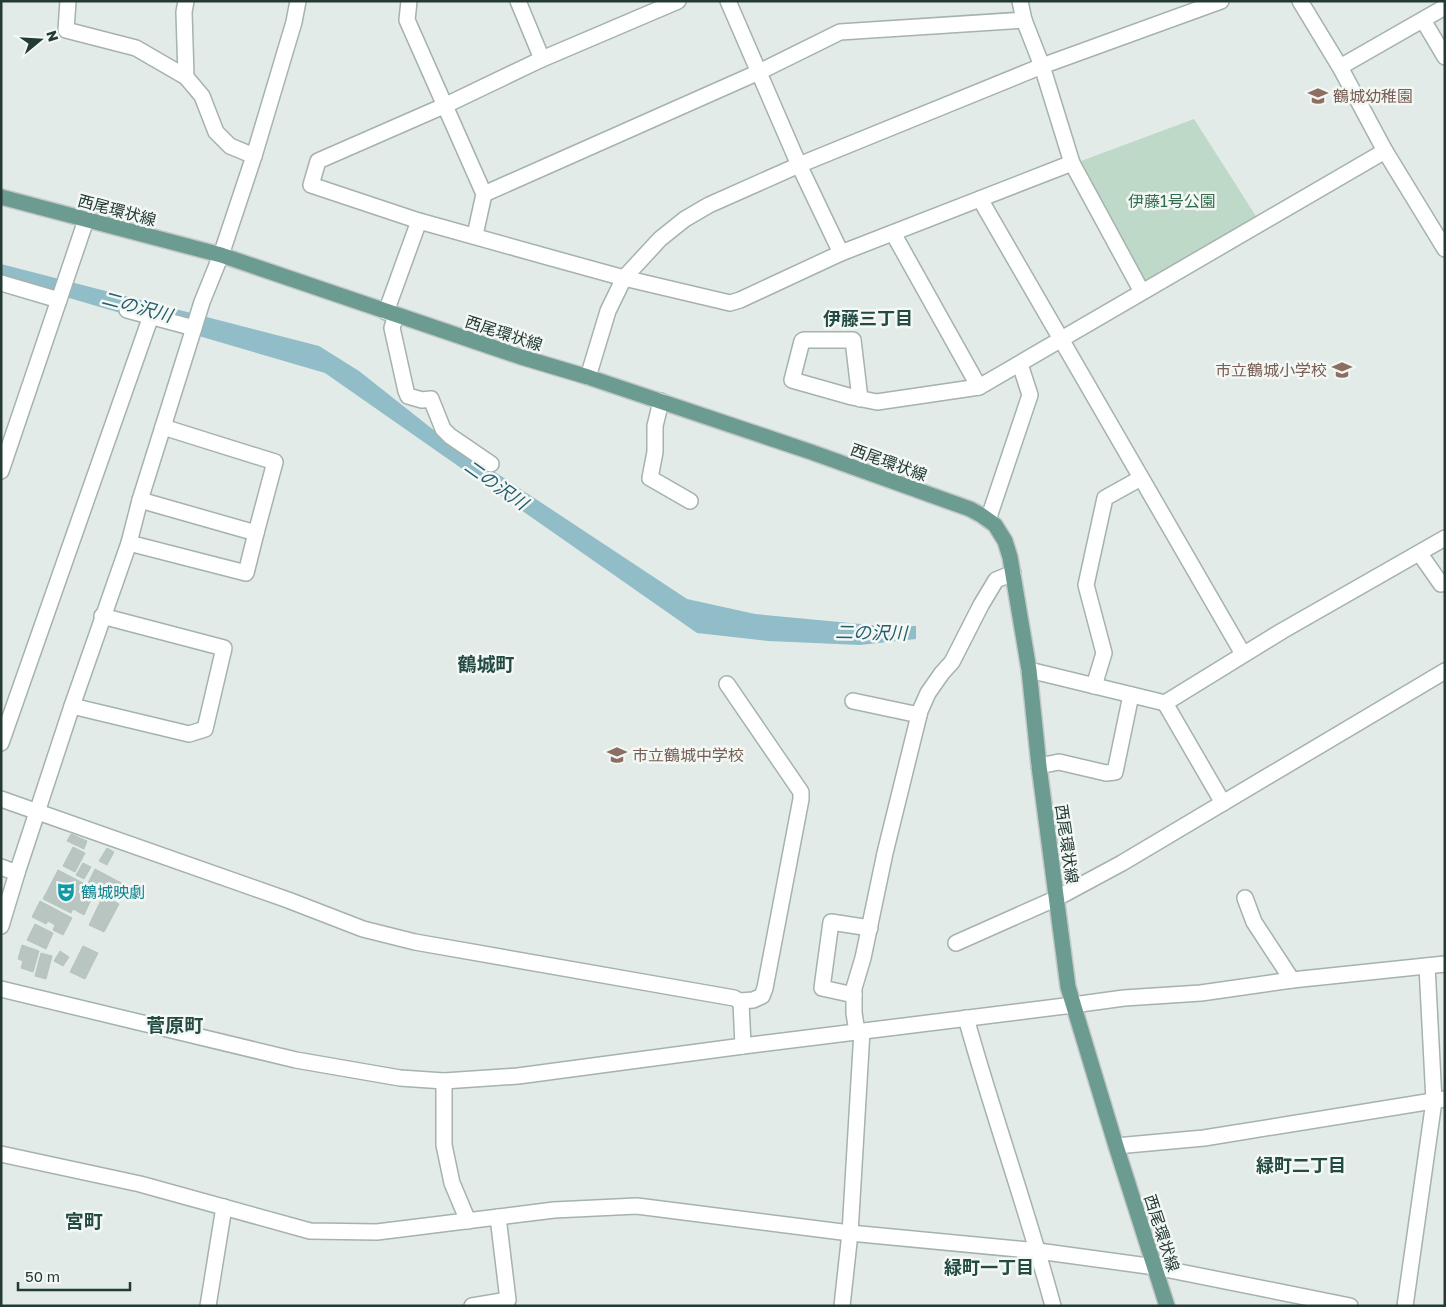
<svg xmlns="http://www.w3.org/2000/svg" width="1446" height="1307" viewBox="0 0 1446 1307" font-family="'Golos Text','Noto Sans JP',sans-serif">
	<rect width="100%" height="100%" fill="#e2ebe8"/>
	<path fill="#bed9c7" d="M1194,119L1259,221L1148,287L1081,161Z"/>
	<path fill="#91bdc9" d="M1,264L319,346L359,371L445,439L687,599L755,614L882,626H916V639L860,645L768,641L697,633L325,373L1,278Z"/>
	<g fill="#b8c5c1" stroke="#b6c4bf">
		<path d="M71,834L87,841L84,849L67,841Z"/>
		<path d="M73,847L85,853L75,872L63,866Z"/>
		<path d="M107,848L114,852L107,865L99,861Z"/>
		<path d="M83,863L91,867L84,879L76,875Z"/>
		<path d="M95,869L127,886L121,900L88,883Z"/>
		<path d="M58,870L85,884L83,888L94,893L84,915L73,909L71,913L43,899Z"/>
		<path d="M103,896L119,904L104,932L89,925Z"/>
		<path d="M40,901L72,918L63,935L53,930L55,925L48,921L46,924L32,917Z"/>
		<path d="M35,924L53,933L46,949L27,940Z"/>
		<path d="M22,945L39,951L33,972L21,968L23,961L18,959Z"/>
		<path d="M83,946L98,953L85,979L70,972Z"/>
		<path d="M60,951L69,957L63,966L54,961Z"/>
		<path d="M41,953L52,956L46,979L35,976Z"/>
	</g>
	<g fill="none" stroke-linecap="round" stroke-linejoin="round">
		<defs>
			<g id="minor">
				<path d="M68,1L66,30L136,48L186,77"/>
				<path d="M186,1L184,12L186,77L202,96L216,132L230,146L254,156"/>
				<path d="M409,1L407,20L484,194L475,235"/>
				<path d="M518,1L542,59"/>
				<path d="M678,1L542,59L446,105L318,161L311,185L419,221L548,257L624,278L730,303L740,300L841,253L1072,163"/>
				<path d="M728,1L799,165L841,253"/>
				<path d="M1020,1L1024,20L1042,66L1072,163L1142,292"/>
				<path d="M1300,1L1340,67L1385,151L1445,249"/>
				<path d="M1423,20L1445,57"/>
				<path d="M1340,67L1445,7"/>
				<path d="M484,194L759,72L840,32L1024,20"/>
				<path d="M980,199L1243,654"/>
				<path d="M893,233L979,387"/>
				<path d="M1,283L59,300"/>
				<path d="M127,310L194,328"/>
				<path d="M386,312L419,221"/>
				<path d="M396,315L392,328L406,391L408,396L422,400L431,399L443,429L450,436L491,464"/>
				<path d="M588,377L608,311L624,278L660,239L685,219L709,205L799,165L1042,66L1221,1"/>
				<path d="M860,399L853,340H804L802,341L792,380L852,397L877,402L979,387L1385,151"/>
				<path d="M661,401L655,426V452L650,478L690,501"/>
				<path d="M1,471L86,220"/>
				<path d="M140,500L256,533L275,462L163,427"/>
				<path d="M988,520L1030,395L1020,364"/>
				<path d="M129,543L246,573L256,533"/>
				<path d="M1420,554L1441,584L1445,582"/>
				<path d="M1029,670L1165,703L1282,631L1445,538"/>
				<path d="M727,684L801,792V799L765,988L762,996L753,1000L740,1001"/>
				<path d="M1094,686L1104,653L1086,585L1103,507L1105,498L1141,478"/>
				<path d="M853,701L919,715"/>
				<path d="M1165,703L1223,803"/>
				<path d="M72,706L189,734L205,729L224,648L102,616"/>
				<path d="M1,743L151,316"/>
				<path d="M1039,766L1059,762L1106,773L1115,772L1131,695"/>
				<path d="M1,799L288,900L363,929L415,942L734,998L741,1002L743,1046"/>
				<path d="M1,867L17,873"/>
				<path d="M1245,898L1254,922L1292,980"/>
				<path d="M1,926L17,873L72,706L129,543L140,500L188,347L202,302L221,255L254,156L294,22L298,1"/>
				<path d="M956,943L1057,898L1122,863L1445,671"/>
				<path d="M1,989L296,1060L400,1078L444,1081L518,1076L743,1046L1073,1005L1124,998L1201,993L1292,980L1445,964"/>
				<path d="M854,995L822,988L831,922L870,928"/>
				<path d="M966,1018C993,1115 1027,1209 1053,1306"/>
				<path d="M857,1032L854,1013V988L863,958L885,853L920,711L928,693L942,673L952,662L981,605L996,580L1013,573"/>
				<path d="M444,1081V1145L452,1183L468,1221"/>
				<path d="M1116,1146L1204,1138L1445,1099"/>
				<path d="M1,1154L140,1184L310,1231L377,1232L554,1210L637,1206L850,1233L1038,1251L1155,1267L1350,1306"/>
				<path d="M208,1306L224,1207"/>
				<path d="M472,1306L508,1300L498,1217"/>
				<path d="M842,1306L850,1233L862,1031"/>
				<path d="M1405,1306L1434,1101L1427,966"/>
			</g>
			<path id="major" d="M1,197L221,255L521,357L588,377L811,452L970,509L981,515L995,525L1005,541L1010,557L1029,670L1039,766L1068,987L1116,1146L1167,1306"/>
		</defs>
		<use href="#minor" stroke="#a5b2af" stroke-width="18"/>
		<use href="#major" stroke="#c2c8c6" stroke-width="18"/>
		<use href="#minor" stroke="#fff" stroke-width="15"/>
		<use href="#major" stroke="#6c9b92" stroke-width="15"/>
	</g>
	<defs>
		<symbol id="school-bare" viewBox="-9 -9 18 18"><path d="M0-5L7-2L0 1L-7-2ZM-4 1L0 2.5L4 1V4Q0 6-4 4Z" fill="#8d6e63" stroke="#f3f8f5" stroke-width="2.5" paint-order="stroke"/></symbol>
		<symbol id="theatre-bare" viewBox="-9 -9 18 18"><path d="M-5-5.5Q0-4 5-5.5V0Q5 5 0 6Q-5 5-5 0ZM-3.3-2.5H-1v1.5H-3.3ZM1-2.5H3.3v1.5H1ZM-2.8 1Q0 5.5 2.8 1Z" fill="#0f9aa8" stroke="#f3f8f5" stroke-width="2.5" paint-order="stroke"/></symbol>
	</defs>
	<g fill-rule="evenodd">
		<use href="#school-bare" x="1304" y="82" width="28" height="28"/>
		<use href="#school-bare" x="1328" y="356" width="28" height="28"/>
		<use href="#school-bare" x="603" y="741" width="28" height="28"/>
		<use href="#theatre-bare" x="52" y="878" width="28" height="28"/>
	</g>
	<g text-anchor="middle" stroke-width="5" stroke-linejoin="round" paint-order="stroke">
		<g font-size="16" fill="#785e54" stroke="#f3f8f5" text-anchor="start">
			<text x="1333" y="102">鶴城幼稚園</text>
			<text x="1327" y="376" text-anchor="end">市立鶴城小学校</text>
			<text x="632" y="761">市立鶴城中学校</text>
		</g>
		<g font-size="16" fill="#336c4d" stroke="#f3f8f5">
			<text x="1172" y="207">伊藤1号公園</text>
		</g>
		<g font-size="16" fill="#243a35" stroke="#f3f8f5">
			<text transform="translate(117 210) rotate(15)" y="6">西尾環状線</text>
			<text transform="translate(504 333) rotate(18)" y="6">西尾環状線</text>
			<text transform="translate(889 462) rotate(20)" y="6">西尾環状線</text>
			<text transform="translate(1067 844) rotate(82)" y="6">西尾環状線</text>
			<text transform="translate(1162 1233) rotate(72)" y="6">西尾環状線</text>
		</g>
		<g font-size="16" fill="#0d838f" stroke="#f3f8f5" text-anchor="start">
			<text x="81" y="898">鶴城映劇</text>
		</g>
		<g font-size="18" font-style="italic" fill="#255d6f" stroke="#f3f8f5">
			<text transform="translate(137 307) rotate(15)" y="6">二の沢川</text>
			<text transform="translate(496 485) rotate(35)" y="6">二の沢川</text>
			<text transform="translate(871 633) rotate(1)" y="6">二の沢川</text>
		</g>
		<g font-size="18" font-weight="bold" fill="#234a43" stroke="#f3f8f5">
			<text x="868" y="325">伊藤三丁目</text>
			<text x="1301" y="1172">緑町二丁目</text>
			<text x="989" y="1274">緑町一丁目</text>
		</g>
		<g font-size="19" font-weight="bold" fill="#234a43" stroke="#f3f8f5">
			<text x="486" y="671">鶴城町</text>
			<text x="175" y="1032">菅原町</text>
			<text x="84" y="1228">宮町</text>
		</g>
	</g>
	<rect width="1446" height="1307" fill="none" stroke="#243a35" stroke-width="5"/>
	<g transform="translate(40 40) rotate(72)" stroke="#f3f8f5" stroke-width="4" paint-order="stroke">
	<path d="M0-4L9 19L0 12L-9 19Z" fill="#243a35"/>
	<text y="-8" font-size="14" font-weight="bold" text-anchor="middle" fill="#243a35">N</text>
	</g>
	<path d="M18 1282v8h112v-8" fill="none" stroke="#243a35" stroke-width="2.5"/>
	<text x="25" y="1282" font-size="15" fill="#243a35" stroke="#f3f8f5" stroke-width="4" paint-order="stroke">50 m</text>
</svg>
